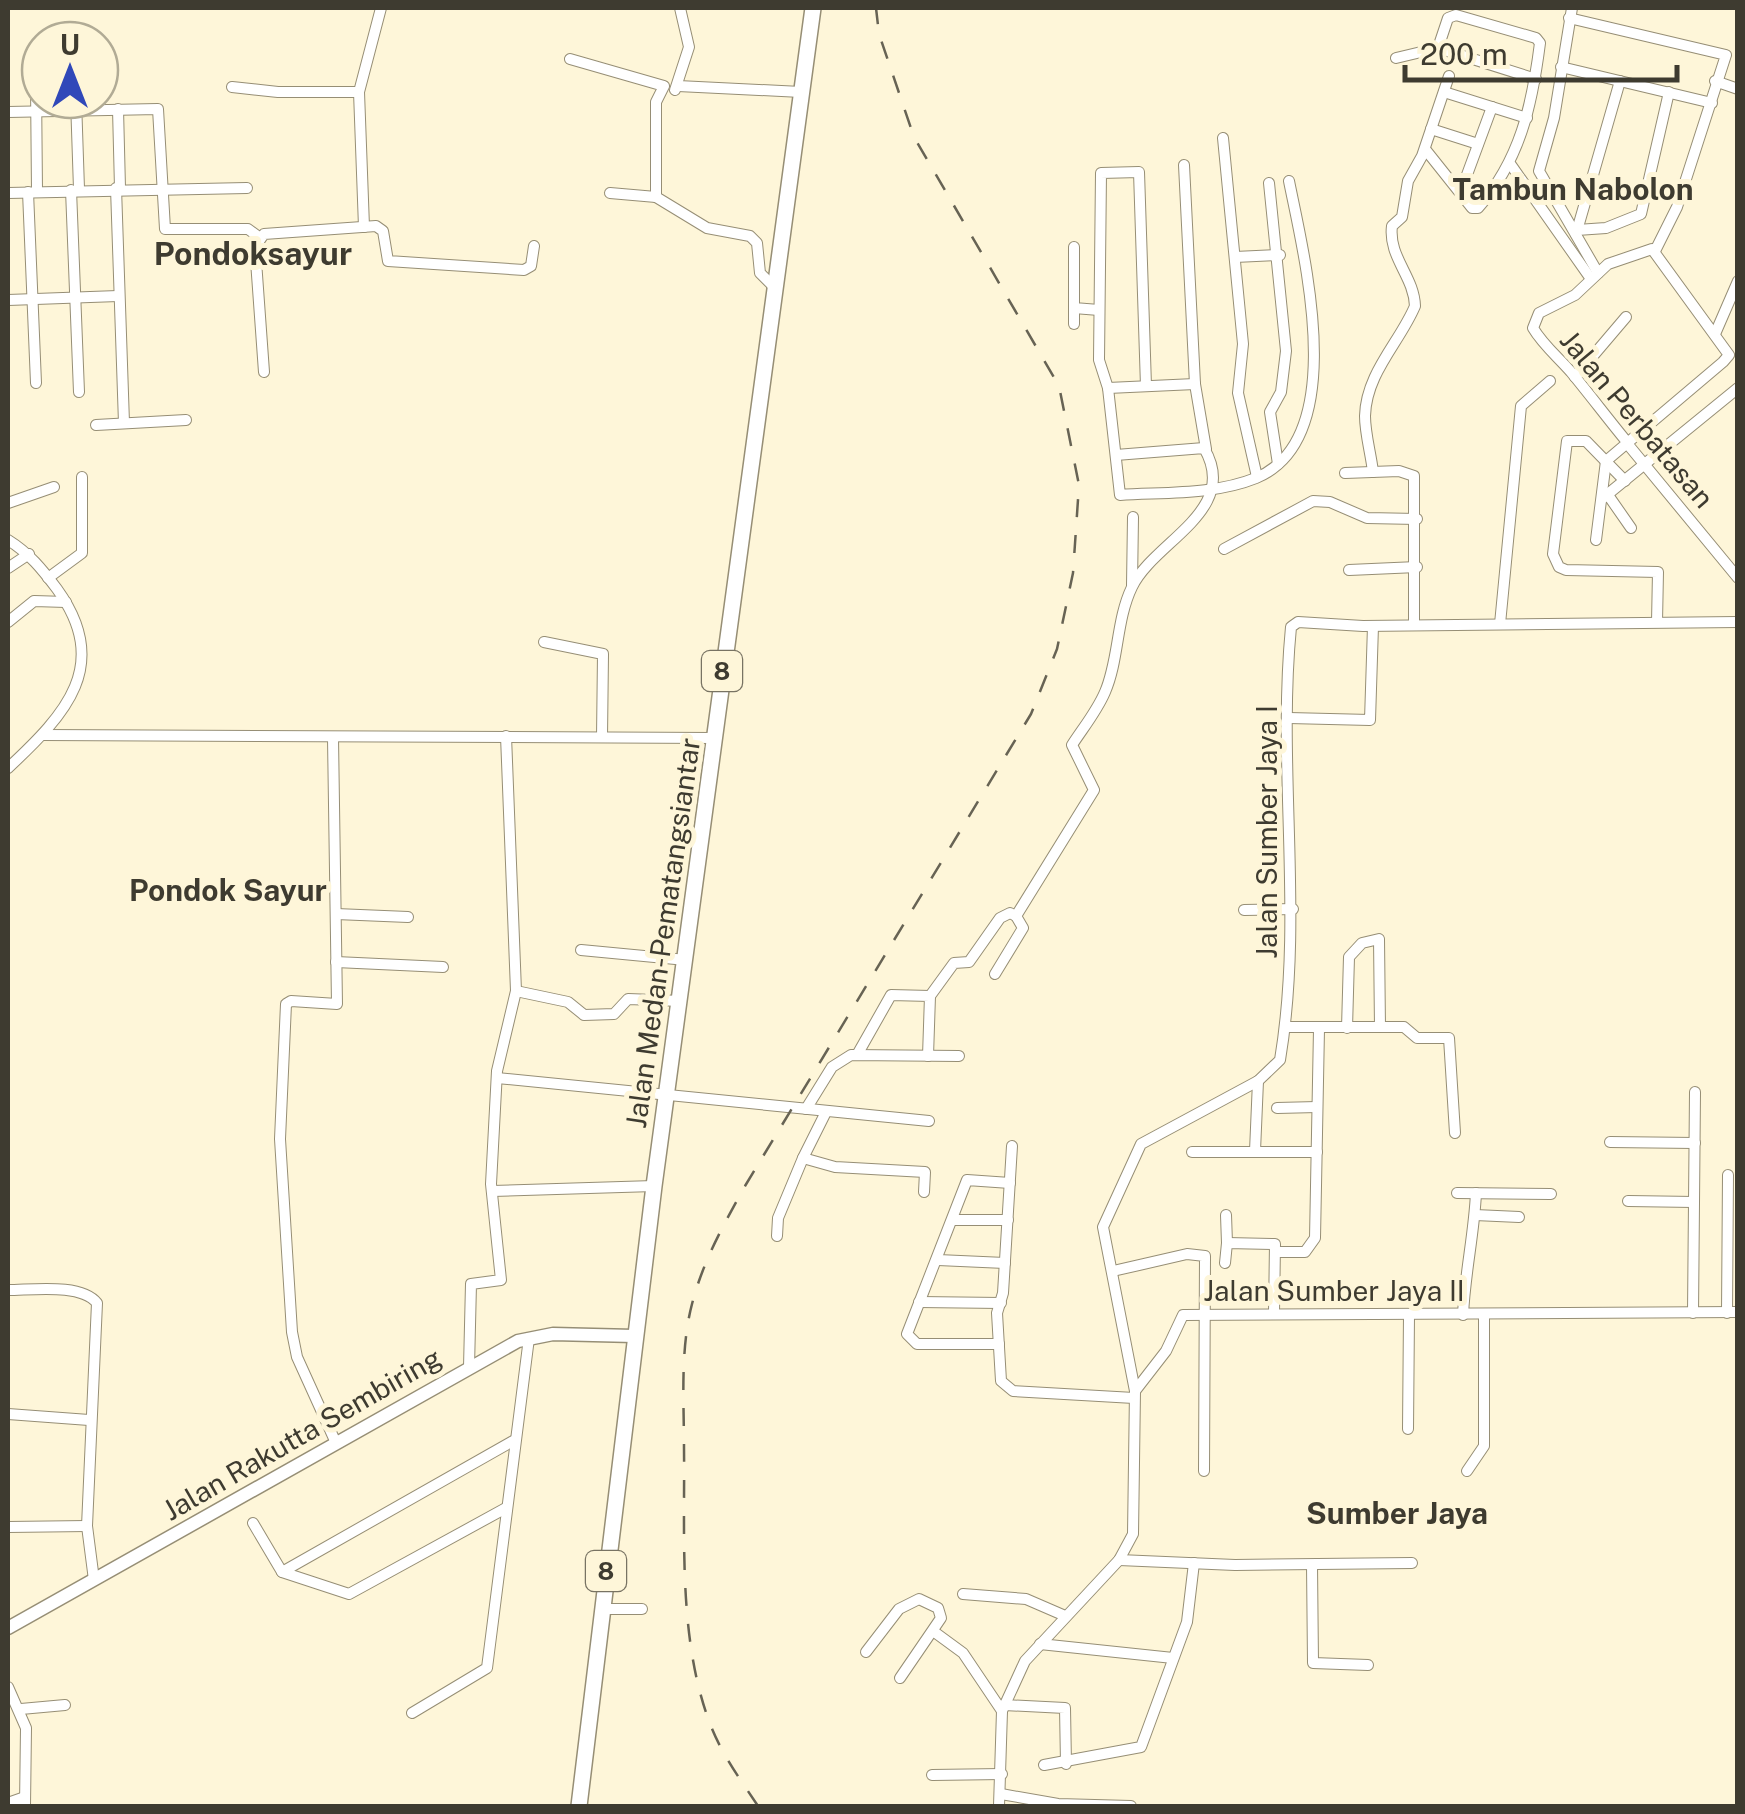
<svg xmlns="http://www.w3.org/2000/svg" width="1745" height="1814" viewBox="0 0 1745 1814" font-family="'Public Sans',sans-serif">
	<rect width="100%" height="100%" fill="#fef6d9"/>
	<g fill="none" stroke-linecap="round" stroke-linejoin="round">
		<defs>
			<g id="minor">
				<path d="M1572,8L1554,118L1539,171L1598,273"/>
				<path d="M1569,18L1726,55L1677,207L1655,251"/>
				<path d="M1396,58L1438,48L1536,79"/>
				<path d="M570,59L664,86L656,102V197L707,228L750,236L757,243L760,273L774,287"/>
				<path d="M1561,67L1712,103"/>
				<path d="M1715,81L1738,89"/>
				<path d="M36,86L37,191"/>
				<path d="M678,86L801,92"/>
				<path d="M232,87L278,92H359L381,8"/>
				<path d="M675,90L689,47L680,8"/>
				<path d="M359,92L364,227"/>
				<path d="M1444,92L1527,118"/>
				<path d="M76,100L79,189"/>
				<path d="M118,109L120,188"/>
				<path d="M8,112L158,109L165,229H248L259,237"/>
				<path d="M1431,129L1478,144"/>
				<path d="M1223,138L1243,344L1238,393L1257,477"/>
				<path d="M1425,149L1472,208H1478C1520,160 1532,106 1540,43L1536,38L1456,15L1448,18L1438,48"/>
				<path d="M1184,165L1195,384L1206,449"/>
				<path d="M1511,165L1591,279"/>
				<path d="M1269,183L1286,351L1281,392L1270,412L1278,464"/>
				<path d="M116,188L124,423"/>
				<path d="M71,190L79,392"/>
				<path d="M1461,191L1492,107"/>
				<path d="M28,192L36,383"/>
				<path d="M8,193L247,188"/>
				<path d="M610,193L656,197"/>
				<path d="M1577,230L1606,228L1641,214L1669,92"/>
				<path d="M1576,234L1620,81"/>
				<path d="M1074,247V308L1099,310"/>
				<path d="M1235,257L1280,255"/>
				<path d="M8,300L118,296"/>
				<path d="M1074,308V324"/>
				<path d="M1715,334L1738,281"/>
				<path d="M264,372L255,247L264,234L376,226L383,231L388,261L524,270L531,266L534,246"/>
				<path d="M1575,377L1626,317"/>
				<path d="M1146,386L1139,172L1101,173L1099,360L1108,388L1120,495C1164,492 1214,495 1256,478C1351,439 1304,256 1289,181"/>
				<path d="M1108,388L1195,384"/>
				<path d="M96,425L186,420"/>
				<path d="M1373,472C1371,454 1365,434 1365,416C1366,373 1400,342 1415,306C1414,276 1388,257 1392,226L1402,217L1408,181L1422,156L1449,76"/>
				<path d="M1345,473L1399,471L1414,476V625"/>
				<path d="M1625,481L1586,441H1567L1553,554L1559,567L1566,570L1658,572L1657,622"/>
				<path d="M1608,495L1631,528"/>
				<path d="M1603,498L1738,388"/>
				<path d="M8,503L54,487"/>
				<path d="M8,540C29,553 42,569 57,589C112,665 66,714 8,768"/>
				<path d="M1596,540L1606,461L1723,362L1729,355L1652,249L1608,264L1575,295L1539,313L1533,328C1543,345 1558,357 1571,372C1590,395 1608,419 1627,442L1630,447L1738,578"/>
				<path d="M1224,549L1313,501L1330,502L1367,518L1417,519"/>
				<path d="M8,568L29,554"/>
				<path d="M1349,570L1417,567"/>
				<path d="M48,578L82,553V477"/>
				<path d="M1132,585L1133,517"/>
				<path d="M8,622L34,601L66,602"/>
				<path d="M1500,624L1521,406L1550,381"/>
				<path d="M544,642L603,654L602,737"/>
				<path d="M1289,718L1370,720L1373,626"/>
				<path d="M43,735L714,738"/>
				<path d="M333,738L337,1004L291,1001L286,1004L280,1139L292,1332L297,1357L336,1443"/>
				<path d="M1244,910L1293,909"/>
				<path d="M336,914L408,917"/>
				<path d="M581,950L686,960"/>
				<path d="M336,962L443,967"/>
				<path d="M995,974L1023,928L1016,916"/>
				<path d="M516,991L568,1002L584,1015L614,1014L628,999L681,1001"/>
				<path d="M930,996L954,963L969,962L1000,918L1010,913L1016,916L1094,790L1072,745C1083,728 1097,711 1105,692C1119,660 1116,620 1132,587C1154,541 1241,511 1204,448L1116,455"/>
				<path d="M1286,1027H1404L1417,1038H1449L1455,1133"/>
				<path d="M1347,1028L1349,957L1362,943L1379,939L1380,1027"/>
				<path d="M857,1055L891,995L930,996L928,1056"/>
				<path d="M497,1078L929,1121"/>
				<path d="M1277,1108L1317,1107"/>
				<path d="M806,1109L832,1067L851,1055L959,1056"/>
				<path d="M826,1112L803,1158L835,1167L925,1172L924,1192"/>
				<path d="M1610,1142L1695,1143"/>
				<path d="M1012,1146L1003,1293L997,1313L1001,1381L1013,1391L1134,1398"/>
				<path d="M1255,1151L1258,1081"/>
				<path d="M1192,1152H1317"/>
				<path d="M492,1191L654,1186"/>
				<path d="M1457,1193L1551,1194"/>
				<path d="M1628,1201L1694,1202"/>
				<path d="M1226,1215L1227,1243"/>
				<path d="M1475,1215L1519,1217"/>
				<path d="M953,1220H1008"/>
				<path d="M777,1236L778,1218L803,1158"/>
				<path d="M1276,1252H1305L1315,1238L1319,1029"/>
				<path d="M938,1260L1005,1263"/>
				<path d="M1225,1263L1227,1243L1275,1244L1274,1313"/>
				<path d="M1113,1271L1187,1254L1205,1256L1204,1471"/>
				<path d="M8,1290C32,1290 81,1283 97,1303L87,1526L94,1580"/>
				<path d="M919,1302L1001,1303"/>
				<path d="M1693,1313L1695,1092"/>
				<path d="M1727,1313L1728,1175"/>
				<path d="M1463,1315C1465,1272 1474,1235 1476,1193"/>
				<path d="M999,1344H917L907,1334L967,1180L1010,1183"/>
				<path d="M469,1367L471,1284L501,1280L491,1184L497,1071L516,991L506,736"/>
				<path d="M1135,1391L1103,1227L1141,1144L1258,1081L1280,1060C1304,916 1277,771 1291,627L1298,622L1363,626L1738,622"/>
				<path d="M8,1414L89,1420"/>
				<path d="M1408,1429L1409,1315"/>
				<path d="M1467,1471L1484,1446V1315"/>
				<path d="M506,1508L349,1594L282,1572L513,1441"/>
				<path d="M253,1523L282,1572"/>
				<path d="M8,1527L87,1526"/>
				<path d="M1119,1560L1235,1565L1412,1563"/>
				<path d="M1312,1565L1313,1663L1368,1665"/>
				<path d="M963,1594L1026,1599L1063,1615"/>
				<path d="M601,1609H642"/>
				<path d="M933,1631L963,1653L1002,1711"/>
				<path d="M1040,1644L1173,1658"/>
				<path d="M866,1652L899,1609L919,1599L938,1608L941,1618L900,1678"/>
				<path d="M8,1687L26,1728L25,1806"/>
				<path d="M1004,1705L1065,1708L1066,1764"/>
				<path d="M21,1709L65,1705"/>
				<path d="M412,1713L487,1668L529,1338"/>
				<path d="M1044,1765L1141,1747L1187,1622L1194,1563"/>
				<path d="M932,1775L1002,1774"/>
				<path d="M1001,1794L1058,1804L1131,1806"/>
				<path d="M8,1803L25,1797"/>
				<path d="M999,1806L1002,1711L1025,1661L1119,1560L1133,1534L1135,1391L1166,1351L1183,1315L1738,1312"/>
			</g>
			<path id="major" d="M8,1628L518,1341L553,1334L634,1336"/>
			<path id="highway" d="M579,1806L654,1186L813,8"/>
		</defs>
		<use href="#minor" stroke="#968e75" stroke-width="12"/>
		<use href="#major" stroke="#968e75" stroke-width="15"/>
		<use href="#highway" stroke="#968e75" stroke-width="18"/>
		<use href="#minor" stroke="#fff" stroke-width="10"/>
		<use href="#major" stroke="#fff" stroke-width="12"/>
		<use href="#highway" stroke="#fff" stroke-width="15"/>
		<path stroke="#676354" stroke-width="2.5" stroke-dasharray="18 18" stroke-linecap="butt" d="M758,1806C740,1779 720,1752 709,1721C678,1637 685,1535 684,1448C684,1401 680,1350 692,1304C703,1261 724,1224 745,1186L1031,714L1057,649L1073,573L1079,485L1059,386L914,137L879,34L876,8"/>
	</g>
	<g text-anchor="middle" stroke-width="10" stroke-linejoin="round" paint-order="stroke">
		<g fill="#fef6d9" stroke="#787363" stroke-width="2.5">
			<rect x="702" y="651" width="40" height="40" rx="8"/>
			<rect x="586" y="1551" width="40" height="40" rx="8"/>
		</g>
		<g font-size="25" font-weight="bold" fill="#3e3b30">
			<text x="722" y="680">8</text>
			<text x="606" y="1580">8</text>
		</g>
		<g font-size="28" fill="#3e3b30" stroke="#fef6d9">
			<text transform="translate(1637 419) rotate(50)" y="10">Jalan Perbatasan</text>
			<text transform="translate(1267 832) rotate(-90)" y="10">Jalan Sumber Jaya I</text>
			<text transform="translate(663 933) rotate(-82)" y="10">Jalan Medan-Pematangsiantar</text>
			<text x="1334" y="1301">Jalan Sumber Jaya II</text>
			<text transform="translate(302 1434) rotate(-30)" y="10">Jalan Rakutta Sembiring</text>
		</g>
		<g font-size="30" font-weight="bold" fill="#3e3b30" stroke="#fef6d9">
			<text x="1573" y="200">Tambun Nabolon</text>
			<text x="228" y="901">Pondok Sayur</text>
			<text x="1397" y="1524">Sumber Jaya</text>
		</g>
		<g font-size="32" font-weight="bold" fill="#3e3b30" stroke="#fef6d9">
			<text x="253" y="265">Pondoksayur</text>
		</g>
	</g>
	<rect width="1745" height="1814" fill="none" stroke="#3e3b30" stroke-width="20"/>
	<g transform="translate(70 70)"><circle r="48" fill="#fef6d9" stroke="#b1ab95" stroke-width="2.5"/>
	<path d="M0-8L18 38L0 25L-18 38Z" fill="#3048b9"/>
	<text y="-15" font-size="28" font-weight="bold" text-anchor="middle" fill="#3e3b30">U</text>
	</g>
	<path d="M1405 65v15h272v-15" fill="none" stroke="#3e3b30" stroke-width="5"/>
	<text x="1420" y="65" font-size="30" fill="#3e3b30" stroke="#fef6d9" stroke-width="8" paint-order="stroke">200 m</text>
</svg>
